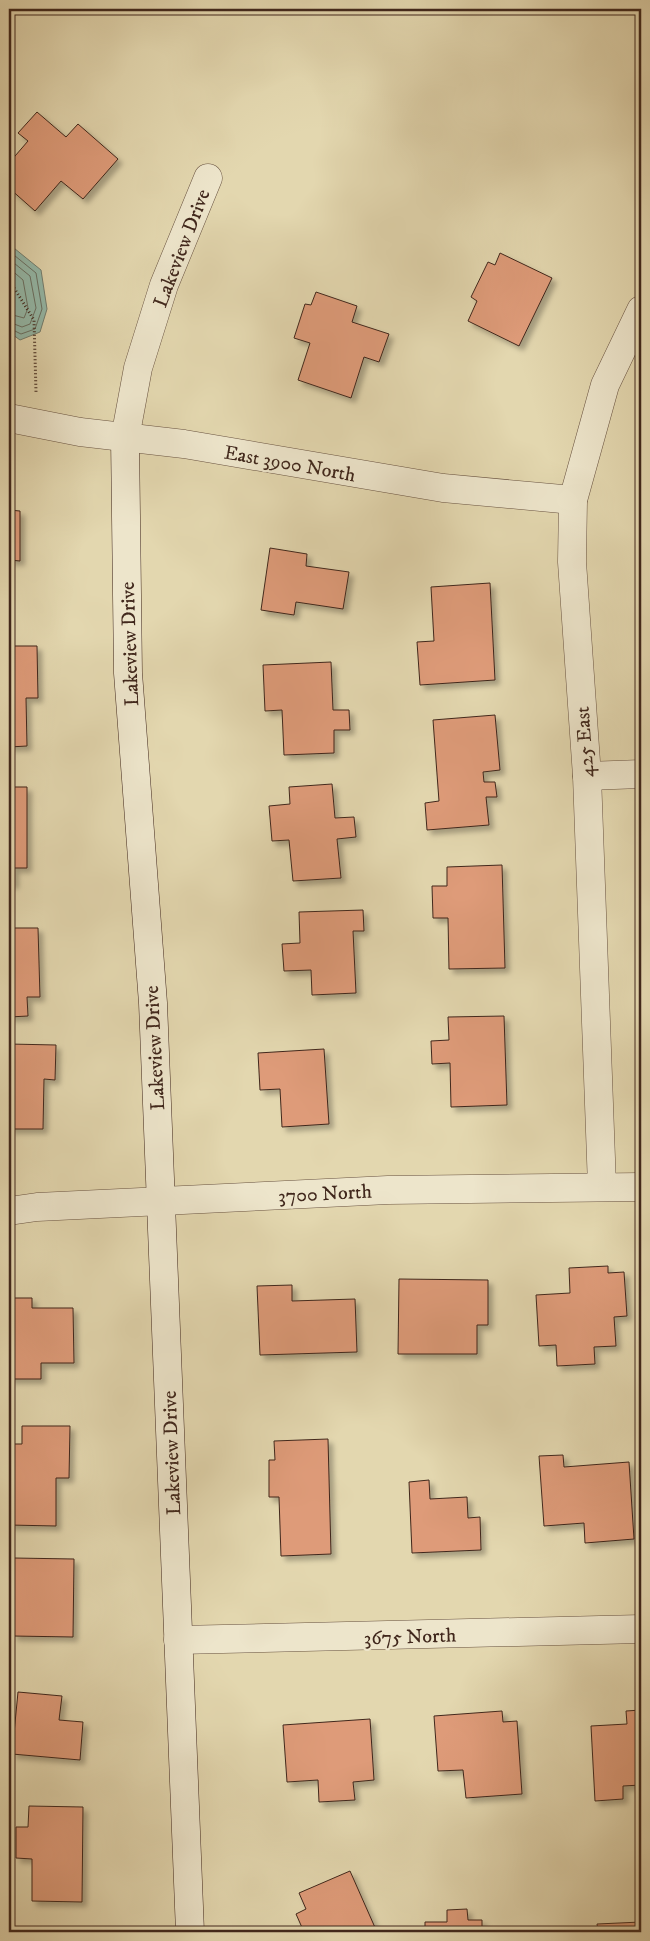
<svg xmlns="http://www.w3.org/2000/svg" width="650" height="1941" viewBox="0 0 650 1941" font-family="'IM FELL DW Pica',serif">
	<defs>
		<filter id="shadow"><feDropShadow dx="4.5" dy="4.5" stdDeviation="2.5" flood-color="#0004"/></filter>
	</defs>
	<rect width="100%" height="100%" fill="#e3d7af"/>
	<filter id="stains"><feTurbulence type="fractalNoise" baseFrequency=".004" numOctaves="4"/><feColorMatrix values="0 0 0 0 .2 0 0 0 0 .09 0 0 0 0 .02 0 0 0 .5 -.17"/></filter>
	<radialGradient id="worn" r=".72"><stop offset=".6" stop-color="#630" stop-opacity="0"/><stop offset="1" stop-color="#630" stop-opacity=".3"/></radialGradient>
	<path fill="#95baaa" stroke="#737f71" d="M9,244L41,270L47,309L40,332L20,340L9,332Z"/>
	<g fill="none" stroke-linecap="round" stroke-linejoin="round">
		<g stroke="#6a7063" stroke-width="1">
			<path d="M9,251L36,273L42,309L35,329L21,334L9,328"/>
			<path d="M9,259L30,276L36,308L30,324L22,327L9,322"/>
			<path d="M9,268L23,280L28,308L24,318L9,314"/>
		</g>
	</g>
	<g fill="#de9b79" stroke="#40271c" filter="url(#shadow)">
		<path d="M37,112L66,137L78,124L118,159L83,199L61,181L35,211L9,188V163L28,141L18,133Z"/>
		<path d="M500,253L552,278L519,346L468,321L477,301L471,297L488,262L495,265Z"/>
		<path d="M316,292L357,306L352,322L389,334L379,362L364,357L351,398L298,380L310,343L294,338L305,304L311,305Z"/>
		<path d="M9,510L20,511V561L9,560Z"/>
		<path d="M270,548L307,554L306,566L349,572L343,609L296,602L294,615L261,610Z"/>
		<path d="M490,583L495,680L420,685L417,642L434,641L431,587Z"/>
		<path d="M9,646H37L38,698H26L27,746L9,747Z"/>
		<path d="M331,662L333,710H349L350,730H334V753L284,755L282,710L265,711L263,665Z"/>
		<path d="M495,715L500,770L483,772L484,782H495L497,797H486L489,825L427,830L425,803L439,801L433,720Z"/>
		<path d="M332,784L335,818L354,817L356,837L337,839L341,878L293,881L289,840L272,841L269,806L290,804L289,787Z"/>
		<path d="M9,787H27V868H14V884H9Z"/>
		<path d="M502,865L505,968L449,969L448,918H433L432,886H447V867Z"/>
		<path d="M363,910L364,931H353L356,993L312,995L311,970L284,971L282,944L300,943L299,912Z"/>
		<path d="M9,928H38L40,997H27L28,1016L9,1017Z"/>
		<path d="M504,1016L507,1105L451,1107L450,1063L432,1064L431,1041L449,1040L448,1017Z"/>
		<path d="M9,1044L56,1045L55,1080L44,1079L43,1129H9Z"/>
		<path d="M324,1049L329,1124L282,1127L280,1089L260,1090L258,1053Z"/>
		<path d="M608,1266V1273L624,1272L627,1316L614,1317L616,1346L594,1347L595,1364L557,1366L556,1345L539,1346L536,1295L570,1293L569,1268Z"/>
		<path d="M399,1279L488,1280V1325H477V1354H398Z"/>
		<path d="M292,1285V1301L355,1299L357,1352L260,1355L257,1286Z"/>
		<path d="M9,1298H32V1308H73L74,1363H41V1379H9Z"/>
		<path d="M22,1426H70L69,1478H56V1526L9,1525V1444H22Z"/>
		<path d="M328,1439L331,1554L281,1556L279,1497H269V1460H275L274,1441Z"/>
		<path d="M563,1455L564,1467L629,1462L634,1539L585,1543L584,1523L544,1526L539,1456Z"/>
		<path d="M429,1480L430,1499L467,1497L468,1518L480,1517L481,1550L412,1553L409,1482Z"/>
		<path d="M14,1558L74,1559L73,1637L13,1636Z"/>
		<path d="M18,1692L62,1696L59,1720L83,1722L80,1760L12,1754Z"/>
		<path d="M641,1710V1785L623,1786V1799L595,1801L591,1726L627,1724L626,1711Z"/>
		<path d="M502,1711L503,1722L517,1721L522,1794L466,1798L463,1770L438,1771L434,1716Z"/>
		<path d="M370,1719L374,1780L353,1782L355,1800L319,1802L318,1780L287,1782L283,1725Z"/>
		<path d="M29,1806L83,1807L82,1902L32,1901V1859L16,1858V1827H28Z"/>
		<path d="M350,1871L377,1932H304L296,1914L306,1909L299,1893Z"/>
		<path d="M467,1909L468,1920H482V1932H425V1922H447V1910Z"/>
		<path d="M641,1922V1932H598L597,1924Z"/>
	</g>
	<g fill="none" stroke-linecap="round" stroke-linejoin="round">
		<defs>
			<g id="street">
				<path d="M9,418L80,432L184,444L443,488L573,500"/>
				<path d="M125,438L138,368L164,285L208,178"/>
				<path d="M587,776L641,774"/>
				<path d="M602,1186L587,776L572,562L573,500L605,385L641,310"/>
				<path d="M9,1211L37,1207L388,1190L641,1187"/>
				<path d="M178,1640L641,1629"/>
			</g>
			<path id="secondary" d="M125,438L128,673L153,1003L190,1932"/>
		</defs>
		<use href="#street" stroke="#695341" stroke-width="29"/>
		<use href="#secondary" stroke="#40271c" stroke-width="29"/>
		<path stroke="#40271c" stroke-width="3" stroke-dasharray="1 2.5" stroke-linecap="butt" d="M14,288L34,320L36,392"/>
		<use href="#street" stroke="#ede5cb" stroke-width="28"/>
		<use href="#secondary" stroke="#ede5cb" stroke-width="28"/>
	</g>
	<g text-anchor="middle" stroke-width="4.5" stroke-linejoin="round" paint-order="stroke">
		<g font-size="20" fill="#40271c" stroke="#ede5cb">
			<text transform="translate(181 248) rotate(-69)" y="7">Lakeview Drive</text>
			<text transform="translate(290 463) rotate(10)" y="7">East 3900 North</text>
			<text transform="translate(129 644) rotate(-92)" y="7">Lakeview Drive</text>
			<text transform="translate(584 742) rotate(-94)" y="7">425 East</text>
			<text transform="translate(154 1048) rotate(-93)" y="7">Lakeview Drive</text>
			<text transform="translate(325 1193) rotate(-3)" y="7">3700 North</text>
			<text transform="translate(171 1453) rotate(-92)" y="7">Lakeview Drive</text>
			<text transform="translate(410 1636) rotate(-2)" y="7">3675 North</text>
		</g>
	</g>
	<rect width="650" height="1941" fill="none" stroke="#e3d7af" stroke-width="30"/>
	<rect x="10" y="10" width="630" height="1921" fill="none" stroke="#40271c" stroke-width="2.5"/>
	<rect x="15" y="15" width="620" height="1911" fill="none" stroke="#40271c"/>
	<rect width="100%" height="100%" filter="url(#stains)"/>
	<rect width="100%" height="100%" fill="url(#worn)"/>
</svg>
